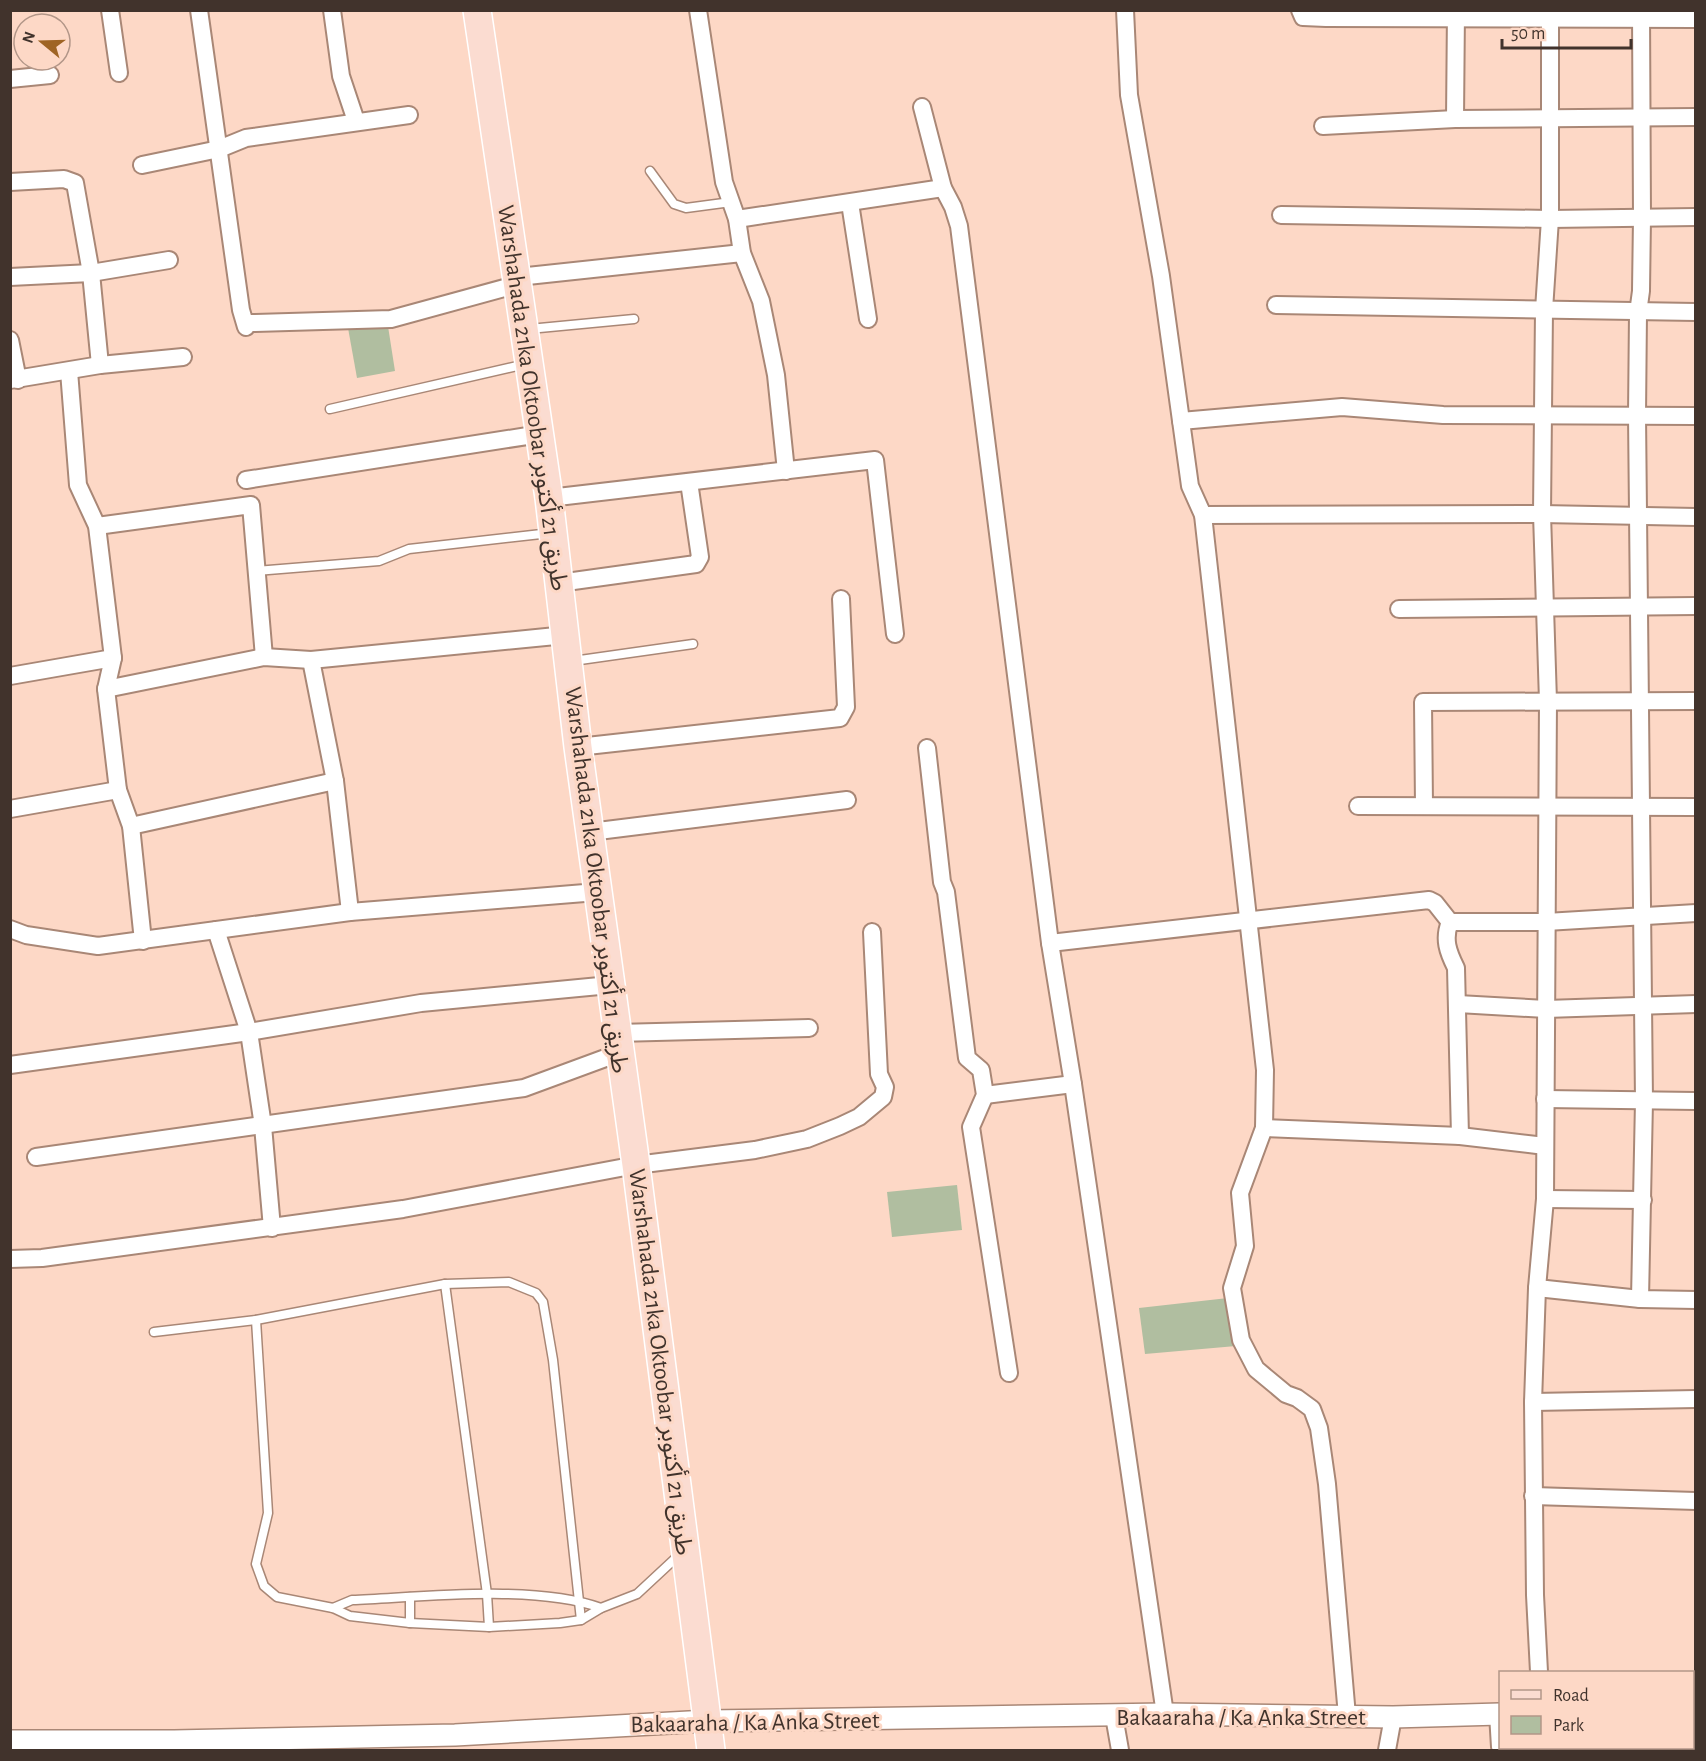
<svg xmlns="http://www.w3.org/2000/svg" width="1706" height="1761" viewBox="0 0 1706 1761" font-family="'Alegreya Sans','Noto Sans Arabic',sans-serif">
	<rect width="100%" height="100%" fill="#fdd8c6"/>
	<g fill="#b0bea0">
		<path d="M387,320L395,371L357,378L348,328Z"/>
		<path d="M957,1185L962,1230L892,1237L887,1192Z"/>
		<path d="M1228,1298L1236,1346L1145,1354L1139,1308Z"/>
	</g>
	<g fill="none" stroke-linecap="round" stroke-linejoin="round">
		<defs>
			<g id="service">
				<path d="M650,171L674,204L686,208L731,202"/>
				<path d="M529,329L634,319"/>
				<path d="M330,409L526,364"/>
				<path d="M256,571L379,561L409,549L550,533"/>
				<path d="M573,661L693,644"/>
				<path d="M445,1284L487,1594L489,1627"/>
				<path d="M256,1320L268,1513L256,1564L264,1586L277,1597L333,1608L350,1616L410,1623L489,1627L560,1623L581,1620L601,1608L637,1594L679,1555"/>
				<path d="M154,1332L256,1320L445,1284L509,1282L536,1293L543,1302L553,1360L581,1620"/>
				<path d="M410,1597V1623"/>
				<path d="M333,1608L352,1600C424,1597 534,1584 601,1608"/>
			</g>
			<g id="minor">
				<path d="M110,10L119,73"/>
				<path d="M199,10L241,310L246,327L248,323H255L391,319L519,284"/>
				<path d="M332,10L341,76L356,121"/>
				<path d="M698,10L724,182L737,219L742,253L761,301L776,375L786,471"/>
				<path d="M1125,10L1129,95L1161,276L1190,486L1203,515L1265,1070L1264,1128L1240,1193L1245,1246L1232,1288L1241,1340L1256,1369L1286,1394L1297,1398L1312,1409L1319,1428L1327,1484L1347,1716"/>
				<path d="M1300,10L1303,17L1326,18L1696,19"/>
				<path d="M10,79L50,75"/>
				<path d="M922,107L943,188L953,207L959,226L1050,943L1073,1084L1165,1714"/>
				<path d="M1455,119L1456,10"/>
				<path d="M1323,126L1455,119L1696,117"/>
				<path d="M142,165L219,149L246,138L409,115"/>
				<path d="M10,182L64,179L75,183L91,273L100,365"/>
				<path d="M850,203L868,319"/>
				<path d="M1281,215L1550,219L1696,217"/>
				<path d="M737,219L943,188"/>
				<path d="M10,277L91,273L169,260"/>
				<path d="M518,277L742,253"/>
				<path d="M1276,305L1696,312"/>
				<path d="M10,340L18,380"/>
				<path d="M69,371L78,485L97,526L113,658L106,689L118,790L131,826L143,941"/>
				<path d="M10,380L100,365L183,357"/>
				<path d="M1181,421L1342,407L1443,415L1696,416"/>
				<path d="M246,480L540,434"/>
				<path d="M549,498L875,460L895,634"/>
				<path d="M1203,515L1542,514L1696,517"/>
				<path d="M97,526L251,505L264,657"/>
				<path d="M559,583L696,564L700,557L689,482"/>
				<path d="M1399,609L1696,606"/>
				<path d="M311,660L335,781L350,912"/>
				<path d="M10,676L113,658"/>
				<path d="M106,689L264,657L311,660L566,635"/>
				<path d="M578,747L840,718L846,707L841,599"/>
				<path d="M927,748L942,882L946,892L967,1058L981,1070L985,1095L971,1127L1009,1373"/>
				<path d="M1358,806L1696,807"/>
				<path d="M1424,806L1423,702L1696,701"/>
				<path d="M10,809L118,790"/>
				<path d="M131,826L335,781"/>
				<path d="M590,832L847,800"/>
				<path d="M1450,922H1546L1696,913"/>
				<path d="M1450,922C1443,939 1448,952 1456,968L1460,1136"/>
				<path d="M10,929L26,935L98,946L350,912L597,892"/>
				<path d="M216,930L249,1032L263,1126L272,1228"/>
				<path d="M1050,943L1429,900L1435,903L1450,922"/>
				<path d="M1458,1004L1546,1009L1696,1004"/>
				<path d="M617,1033L809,1028"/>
				<path d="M10,1065L249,1032L421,1003L610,985"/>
				<path d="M985,1095L1073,1084"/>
				<path d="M1545,1099L1696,1101"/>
				<path d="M1264,1128L1460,1136L1545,1146"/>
				<path d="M36,1157L524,1088L619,1053"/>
				<path d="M1545,1199L1643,1200"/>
				<path d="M10,1259L42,1258L403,1209L636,1165L755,1150L807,1139L840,1126L859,1117L883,1097L885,1087L879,1074L872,932"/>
				<path d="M1537,1288L1640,1299L1696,1300"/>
				<path d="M1640,1299L1644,1101L1637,415L1638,313L1641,291L1642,218L1641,10"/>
				<path d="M1533,1402L1696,1399"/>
				<path d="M1533,1496L1696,1501"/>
				<path d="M1539,1672L1535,1595L1533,1402L1537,1288L1545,1199L1548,701L1542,514L1544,310L1550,219V10"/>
				<path d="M1498,1714L1500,1747"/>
				<path d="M1114,1716L1120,1750"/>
				<path d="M1387,1750L1393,1717"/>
			</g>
			<g id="tertiary">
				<path d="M1692,1708H1696"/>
				<path d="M10,1741H174L455,1735L707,1721L1165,1714L1393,1717L1500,1714"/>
			</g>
			<path id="primary" d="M477,10L549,498L578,747L636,1165L711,1750"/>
		</defs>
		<use href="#service" stroke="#a98776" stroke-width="11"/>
		<use href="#minor" stroke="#a98776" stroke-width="20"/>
		<use href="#tertiary" stroke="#a98776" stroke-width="24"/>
		<use href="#primary" stroke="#fff" stroke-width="30"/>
		<use href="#service" stroke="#fff" stroke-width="8"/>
		<use href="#minor" stroke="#fff" stroke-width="16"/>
		<use href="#tertiary" stroke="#fff" stroke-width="21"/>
		<use href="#primary" stroke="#fbdcd1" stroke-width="27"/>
	</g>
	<g text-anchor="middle" stroke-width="6" stroke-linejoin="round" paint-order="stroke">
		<g font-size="24" fill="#41332c" stroke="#fdd8c6">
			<text transform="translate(533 398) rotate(82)" y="8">Warshahada 21ka Oktoobar طريق 21 أكتوبر</text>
			<text transform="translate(597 880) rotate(83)" y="8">Warshahada 21ka Oktoobar طريق 21 أكتوبر</text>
			<text transform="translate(661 1362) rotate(83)" y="8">Warshahada 21ka Oktoobar طريق 21 أكتوبر</text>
			<text x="1241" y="1725">Bakaaraha / Ka Anka Street</text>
			<text transform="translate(755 1722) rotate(-1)" y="8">Bakaaraha / Ka Anka Street</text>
		</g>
	</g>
	<rect width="1706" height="1761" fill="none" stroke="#41332c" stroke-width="24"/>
	<rect x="1499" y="1671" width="195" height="78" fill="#fdd8c6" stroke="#b29688" stroke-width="1.5"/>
	<rect x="1511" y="1690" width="30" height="9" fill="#fbdcd1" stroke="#b29688" stroke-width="1.5"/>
	<text x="1553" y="1701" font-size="18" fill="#41332c">Road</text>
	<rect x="1511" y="1716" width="30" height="18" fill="#b0bea0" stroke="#b29688" stroke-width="1.5"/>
	<text x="1553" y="1731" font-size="18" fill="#41332c">Park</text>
	<g transform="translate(42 42) rotate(289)"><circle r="28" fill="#fdd8c6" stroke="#b29688" stroke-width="1.5"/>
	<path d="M0-4.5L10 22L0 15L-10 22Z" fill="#9f6424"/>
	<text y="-9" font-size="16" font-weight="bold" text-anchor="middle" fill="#41332c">N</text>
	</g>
	<path d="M1502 39v9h129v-9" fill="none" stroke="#41332c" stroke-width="3"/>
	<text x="1511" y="39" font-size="18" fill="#41332c" stroke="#fdd8c6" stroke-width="4.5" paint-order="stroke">50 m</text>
</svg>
